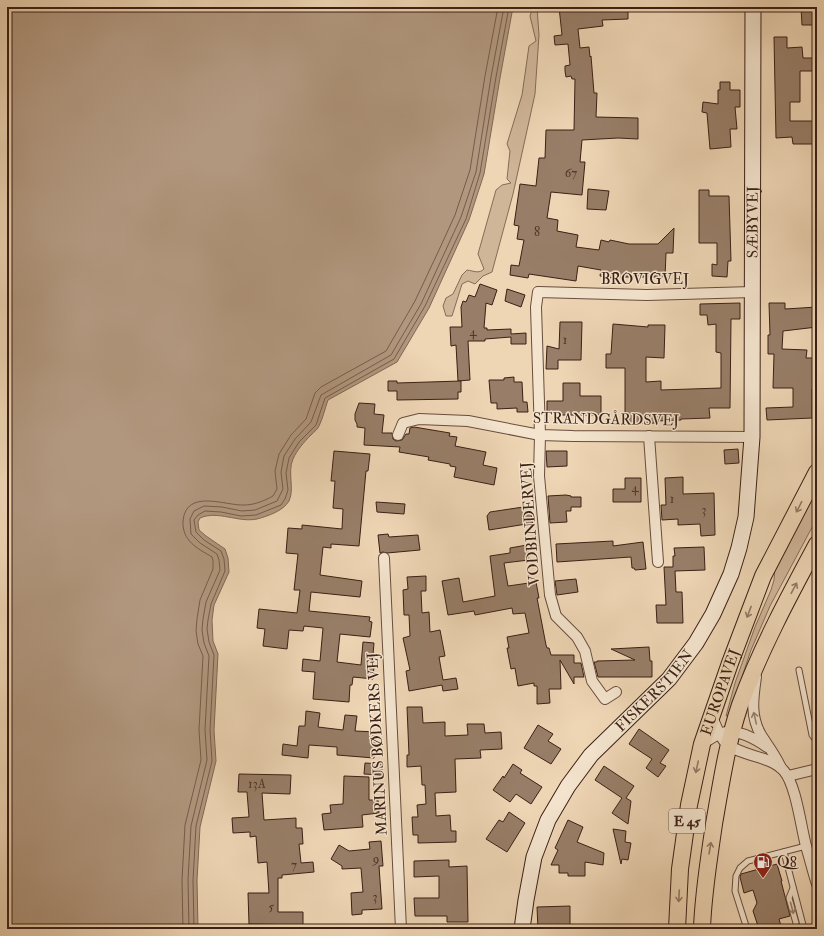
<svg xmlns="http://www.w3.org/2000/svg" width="824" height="936" viewBox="0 0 824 936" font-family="'IM FELL Double Pica',serif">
	<rect width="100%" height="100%" fill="#eed5b4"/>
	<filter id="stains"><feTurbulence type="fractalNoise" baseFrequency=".005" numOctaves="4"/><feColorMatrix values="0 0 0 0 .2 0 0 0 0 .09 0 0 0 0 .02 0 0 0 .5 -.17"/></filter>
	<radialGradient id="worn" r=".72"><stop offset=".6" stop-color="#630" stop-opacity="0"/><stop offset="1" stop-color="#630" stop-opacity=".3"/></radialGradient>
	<g fill="#d0b699" stroke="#866b57">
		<path d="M533,7H537L539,35L535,94L513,194L492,272L483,276L475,284L468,281L462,284L452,316H446L443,306L446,298L453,294L462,275L467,270C474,271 479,274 484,269L478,254L496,190L502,185L511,183L507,179L510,151L507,144L522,95L529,46L536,41L530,16Z"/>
		<path d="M817,486V518L770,606L751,650L729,715L726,716L735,683L755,627L771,590L774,580L775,567Z"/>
	</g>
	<path fill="#b1977e" stroke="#826754" d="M7,7H513L500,78L484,174L469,220L429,308L397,362L328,400C325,408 323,418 319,426C318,429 314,432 311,435C304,442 297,450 293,459C287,473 295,488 289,501C283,511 268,516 257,519C238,523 218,510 200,518L198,522L199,530L206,536L225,549L228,558L229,572L214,605L212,620L213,641L218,654L214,730L216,761L200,827L197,880L198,929H7Z"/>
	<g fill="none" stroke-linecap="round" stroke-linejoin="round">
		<g stroke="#765c4a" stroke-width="1">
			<path d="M183,929L182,880L185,825L201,760L199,730L203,656L198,644L196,631L197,619L200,600L213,569V561L212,557C197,548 182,541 183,521C186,488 226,506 244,505C254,505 264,501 273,496L277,489L275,471L279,454L291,435L306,419L315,393L321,387L386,351L415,301L439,250L455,215L470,170L485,76L498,7"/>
			<path d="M189,929L188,880L191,826L207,760L205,730L209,656L204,643L202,630L203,619L206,602L220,570L219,560L217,554L200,543L191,534L190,519L194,511L204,506L222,507L242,511L255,510L277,501L283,489L281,472L284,456L295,439L311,422L321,395L391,355L421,304L461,217L476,172L491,77L504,7"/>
			<path d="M194,929L193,880L196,826L212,761L210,730L214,655L209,642L207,629L208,620L211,604L225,571L224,559L221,551L204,540L196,532L194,520L198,515L205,511L221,512L241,516L256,515L281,505L285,499L288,490L286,473L289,458L299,442L316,425L325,398L394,359L425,306L466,219L480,173L496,77L509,7"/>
		</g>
	</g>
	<g fill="#987e68" stroke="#3b2015">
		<path d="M559,7H587V9L628,7V19L602,20L603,26L578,29L580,48L589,47L590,57L591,56L594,93H597L596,117L638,118V139L618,138L582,140L580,162H585L582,195L551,192L547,218L558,220L557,231L578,235L576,247L599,250L601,240L609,242L610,240L629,244H658L674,228L673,253H666L665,277H618V279L600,276L601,270L578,266L576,281L529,274L528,278L510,275L511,265L519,266L524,240L517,239L519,226L514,225L520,184L536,186L539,158H545L546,130H574L575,79H572L571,76L566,77L565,71V66L570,65L568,44L555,45L554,36L562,35Z"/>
		<path d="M801,7H817V25H802Z"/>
		<path d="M774,37H787V48L802,47L803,58H817V71H800V102H790V121H817V137H813V144H793L792,137L776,138Z"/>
		<path d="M720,82H730V90H740V107H735L737,129H730L731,147L710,149L707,113L702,112L703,102L718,104V90H720Z"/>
		<path d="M588,189L609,191L606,210L587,209Z"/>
		<path d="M699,190H709V196H729L731,261H728L727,277L712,276V264L717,265V243H699Z"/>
		<path d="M480,284L497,290L492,305L486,303L484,328H487V330L511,329V334L526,333V344H511V337L485,339V341H468L470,380L458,381L456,345L451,346L450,327H462L461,307L463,301L466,302L469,295L475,297Z"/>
		<path d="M507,289L525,295L521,307L505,301Z"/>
		<path d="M740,303V319H731L730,408H709L710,418L681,419V420L655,421V423L625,424V368H606V354H611L613,324L648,327V325H665L664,358L646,357V382L661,381V390L721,388V353L716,352V324L708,325L707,315H700V304Z"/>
		<path d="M769,303H785V309L817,307V327L783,331L782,349L807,350L806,358H817V389H812V418L767,420L766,408L793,407V388H773L774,354H768V335H770Z"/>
		<path d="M560,322H582L581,360H558V369H546L547,346L559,349Z"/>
		<path d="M514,377V382H522L523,402H527L528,412H517V408L497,409V403H491L489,380H504V378Z"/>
		<path d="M388,381H397V383L461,381V392H458V399L397,400V391H388Z"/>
		<path d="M563,383H580V396H601V415H555V413H547V401H563Z"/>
		<path d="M359,403L375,404L374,414L384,415L382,433H392L393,439L396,441L402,440L406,434H409L410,428L414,427L450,433L449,436L457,437L455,446L486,452L483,465L497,468L494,485L454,477L456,467L450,466V464L428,460L429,457L399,452L400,447L364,445L365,428L357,427V424L355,420V414Z"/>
		<path d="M738,449L739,463L725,464L724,450Z"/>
		<path d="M334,451L370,454L368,471H366L359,546L331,544V548L323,547L320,575L362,581L360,597L311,592L309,611L370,617L369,621L372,622L370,637L340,634L337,662L361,665L363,642L374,643L372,666H374L373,679L353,677L352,685H350L349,702L313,699L315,672L302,671L303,659L320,661L323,628L304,626L303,631L289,630L287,649L263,646L265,629L257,628L259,609L297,613L300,590H294L298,554L286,553L288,528L302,529V525L342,529L343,509L333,508L335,481H331Z"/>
		<path d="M546,451H567V466L547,467Z"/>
		<path d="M683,477V494L714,493L715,535L701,536L700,524L678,525V519L662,520L661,505H666L665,478Z"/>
		<path d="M625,478H641V502H613V489H625Z"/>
		<path d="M566,495L571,496V497H581V507H571V511H566L567,522L550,523L548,496Z"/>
		<path d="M376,502L405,504L404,514L377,512Z"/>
		<path d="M530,506L533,523L489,530L487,516L490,512Z"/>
		<path d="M388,534L389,537L418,535L420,550L387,553L383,552L380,553L378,535Z"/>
		<path d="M613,541V546L643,542L646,569L635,570L634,568H632L631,557L557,562L556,544Z"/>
		<path d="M527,545L529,560L504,563L508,586L536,582L539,598H537L546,645L547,648H549L551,655H574V663H581L584,677H574V684L560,660L561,689H549L550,703L537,704V686H534V683L518,686L515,668L511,669L507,648H509L507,637L529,633L525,613L513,614L512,608L475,615L474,611L448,615L442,581L459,578L463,602L495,596L490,556L510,553V548Z"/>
		<path d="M704,547L705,570L675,571L676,592H682L683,623H657L656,605H666L664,567H673V556H675L674,548Z"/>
		<path d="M426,576V591H421L422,613L429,612L430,632L440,630L445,656L439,657L443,680L456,678L458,689L443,691L442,685L409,691L406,671L410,670L403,638L410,636L409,615H404L403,590L408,589L407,577Z"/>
		<path d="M576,579L578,592L557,595L555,581Z"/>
		<path d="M649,647L650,661H652V677H598L594,662H597V661L635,660L611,649Z"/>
		<path d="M407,707H422L423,723L445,722V736L468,735L467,724H484L485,733L501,732L502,749L480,750L481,758L455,759L456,792L435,793L436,816L450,815L451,831H456V842L418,843V835H413L412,817H418L417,805L426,804L425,785H422L421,766L407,767V755H409Z"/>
		<path d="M306,711L320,713L318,727L343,730L345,715L357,716L355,731L376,732L374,758L337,755V747L309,745L308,758L282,755L283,744L297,746L299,726H305Z"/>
		<path d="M538,725L553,734L548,741L561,749L551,764L524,748Z"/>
		<path d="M639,729L669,750L660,763L666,766L658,777L646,768L652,759L629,744Z"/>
		<path d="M365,763L382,764V775L364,774Z"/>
		<path d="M513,764L522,770L520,773L542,787L531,804L516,794L510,802L493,790L503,776L504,778Z"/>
		<path d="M604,766L634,786L626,798L631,801L628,824L612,813L622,798L595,780Z"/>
		<path d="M239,774L291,775L290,794L262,793L264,820L296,818V828H302L303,844H299L301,863L313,862L314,872L282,875V878H278V912H303V925L249,924L248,893H269L267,862L258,863L256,836L250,837V832L233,833L232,818L249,817L247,792H238Z"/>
		<path d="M344,776L369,777V800H378L379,813L362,815L363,827L324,830L322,814L331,813L330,805L343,804Z"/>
		<path d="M509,812L525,823L507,852L486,839L499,820L503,822Z"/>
		<path d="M568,820L583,827L577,842L604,853L603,865L585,862V876H568V873H559V865H551L558,850L555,848Z"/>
		<path d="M613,829L626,831L625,842L631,843L628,860L622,859L621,864Z"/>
		<path d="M381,841L383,866H379L382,909L362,910V914L352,915L351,893L363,892L361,868L342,869V866L331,859L339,845L349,851L370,849L369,842Z"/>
		<path d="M449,860V867L467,866L468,922H447V916H415L414,898H439V876L414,877V861Z"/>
		<path d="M777,864L782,881H781L790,916L779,919L782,929H759L753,911L757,903L753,890L744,893L740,877L741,874Z"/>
		<path d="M570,906V929H538L537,907Z"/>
	</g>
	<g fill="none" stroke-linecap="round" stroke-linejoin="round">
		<defs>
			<g id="lane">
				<path d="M799,670L812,735L817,742"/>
				<path d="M784,852L804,929"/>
				<path d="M793,888L789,898L796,923V929"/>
				<path d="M747,929L735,891L736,876L740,868L748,861L806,846"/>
			</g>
			<g id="street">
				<path d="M398,435L403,423L419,419L468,421L540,435L573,436L752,437"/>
				<path d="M649,436L658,562"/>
				<path d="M384,558L401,929"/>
				<path d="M756,677C753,698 750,716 761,735C768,746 776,756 781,768"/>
				<path d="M616,692L605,699L592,681L585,651L577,637L556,616L550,595L539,476L540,435L536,307L538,292L647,295L752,292"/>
				<path d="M712,717C716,725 719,737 726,743C741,757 770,755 784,771C796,785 801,827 806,846C810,859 813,872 817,884"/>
				<path d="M702,744C707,741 713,737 719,734C735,727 754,738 767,747"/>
				<path d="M788,776L817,769"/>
			</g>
			<g id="secondary">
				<path id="s1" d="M522,929L526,900L534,857L548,820L568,786L591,755L669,679L696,643L713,614L731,574L739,548L746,517L752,437L753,7"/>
			</g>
			<g id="primary">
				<path id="s2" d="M677,929L680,869L689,805L702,744L730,663L763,576L817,472"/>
				<path d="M702,929C703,894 709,859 714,824C721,784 727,743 740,705C760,650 789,596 817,544"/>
			</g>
		</defs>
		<use href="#lane" stroke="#684d3d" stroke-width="7"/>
		<use href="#street" stroke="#684d3d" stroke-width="12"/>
		<use href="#secondary" stroke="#3b2015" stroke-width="17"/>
		<use href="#primary" stroke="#3b2015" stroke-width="18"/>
		<use href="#lane" stroke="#f4e4ce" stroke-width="5"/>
		<use href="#street" stroke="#f4e4ce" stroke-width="10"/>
		<use href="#secondary" stroke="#f4e4ce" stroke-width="15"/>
		<use href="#primary" stroke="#eed5b4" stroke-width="16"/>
	</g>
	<defs><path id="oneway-shaft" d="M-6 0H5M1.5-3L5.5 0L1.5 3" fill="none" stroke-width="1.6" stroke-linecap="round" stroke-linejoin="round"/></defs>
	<g stroke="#947a64">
		<use href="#oneway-shaft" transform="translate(799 507) rotate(117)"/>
		<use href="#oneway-shaft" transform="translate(794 588) rotate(-62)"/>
		<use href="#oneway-shaft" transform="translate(749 612) rotate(111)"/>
		<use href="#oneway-shaft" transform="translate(697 767) rotate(102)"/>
		<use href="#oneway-shaft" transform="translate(710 848) rotate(-81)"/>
		<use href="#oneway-shaft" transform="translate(679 896) rotate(93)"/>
	</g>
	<g stroke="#988272">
		<use href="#oneway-shaft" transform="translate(755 718) rotate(-103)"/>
		<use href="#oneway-shaft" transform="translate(792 908) rotate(75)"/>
	</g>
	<defs>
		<symbol id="fuel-pin" viewBox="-11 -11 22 30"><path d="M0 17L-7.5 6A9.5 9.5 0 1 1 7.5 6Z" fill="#8f2418" stroke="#f4e4ce"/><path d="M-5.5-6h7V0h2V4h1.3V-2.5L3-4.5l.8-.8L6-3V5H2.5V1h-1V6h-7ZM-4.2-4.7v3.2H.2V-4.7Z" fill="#fff"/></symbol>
	</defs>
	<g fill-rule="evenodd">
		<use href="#fuel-pin" x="752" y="851" width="22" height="30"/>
	</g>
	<g text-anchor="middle" stroke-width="3" stroke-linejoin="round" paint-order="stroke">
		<g font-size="13" fill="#52382a">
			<text x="571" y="177">67</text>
			<text x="537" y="236">8</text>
			<text x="473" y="336">4</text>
			<text x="565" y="344">1</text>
			<text x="635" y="492">4</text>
			<text x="672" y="503">1</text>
			<text x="704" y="514">3</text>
			<text x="257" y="788">13A</text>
			<text x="376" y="863">9</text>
			<text x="294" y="869">7</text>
			<text x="375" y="901">3</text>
			<text x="271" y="911">5</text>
		</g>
		<rect fill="#f4e4ce" stroke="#725b4c" stroke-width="1" x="669" y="809" width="36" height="24" rx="3"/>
		<g font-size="14" font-weight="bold" fill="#3b2015">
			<text x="687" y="826">E 45</text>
		</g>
		<g font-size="15" fill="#3b2015" stroke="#f4e4ce">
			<text dy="5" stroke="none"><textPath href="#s1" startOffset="776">SÆBYVEJ</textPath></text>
			<text x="645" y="284">BROVIGVEJ</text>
			<text transform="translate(606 419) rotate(1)" y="5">STRANDGÅRDSVEJ</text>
			<text transform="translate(530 524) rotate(-94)" y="5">VODBINDERVEJ</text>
			<text dy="5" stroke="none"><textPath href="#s1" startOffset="281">FISKERSTIEN</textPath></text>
			<text dy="5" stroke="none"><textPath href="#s2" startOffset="242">EUROPAVEJ</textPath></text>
			<text transform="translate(377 744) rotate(-93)" y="5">MARINUS BØDKERS VEJ</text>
		</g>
		<g font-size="15" fill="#3b2015" stroke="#f4e4ce" text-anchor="start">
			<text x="777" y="867">Q8</text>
		</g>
	</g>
	<rect width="824" height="936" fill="none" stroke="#eed5b4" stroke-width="24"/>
	<rect x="8" y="8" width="808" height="920" fill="none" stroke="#3b2015" stroke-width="2"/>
	<rect x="12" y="12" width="800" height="912" fill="none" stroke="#3b2015"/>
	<rect width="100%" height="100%" filter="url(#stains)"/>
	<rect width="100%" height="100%" fill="url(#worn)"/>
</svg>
